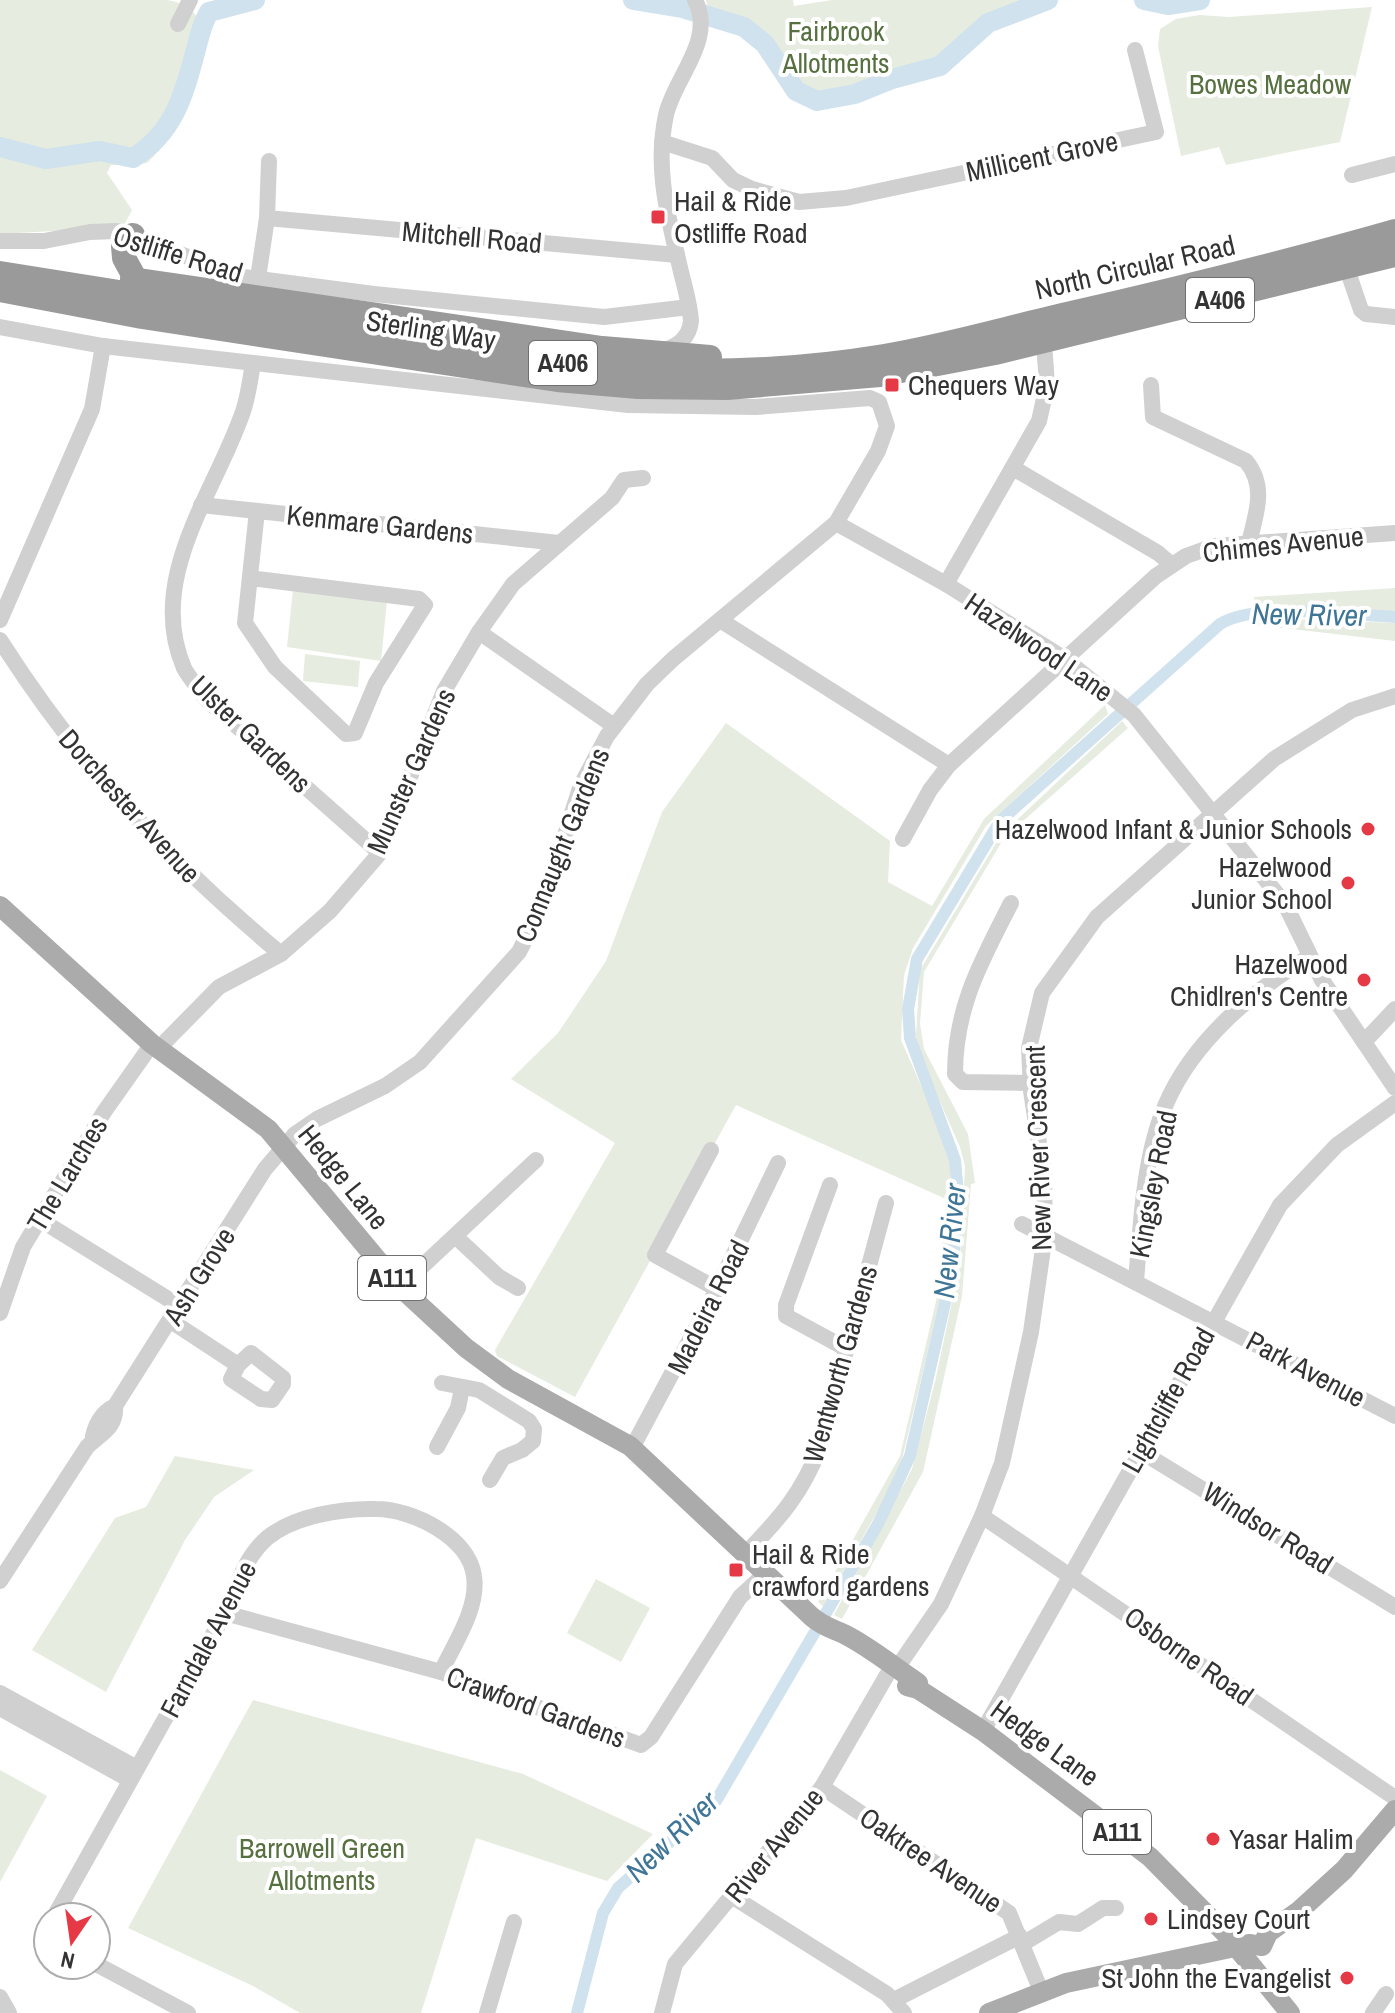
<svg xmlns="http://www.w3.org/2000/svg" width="1395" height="2013" viewBox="0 0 1395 2013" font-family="'Archivo Narrow',sans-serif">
	<rect width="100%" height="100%" fill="#fff"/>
	<g fill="#e6ecdf">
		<path d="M0,0H168L187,5L206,28C195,79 186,126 147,163L111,165L107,173L132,210L123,227L0,234Z"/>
		<path d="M706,0H793L794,6L832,0H1036L982,21L940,60L835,97C789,97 794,62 763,37C746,24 727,18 708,10Z"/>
		<path d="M1372,7L1340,142L1226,165L1219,147L1181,156L1158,46L1160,29L1176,19L1200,15L1229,17Z"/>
		<path d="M1395,588V612L1275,604L1255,606L1254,597Z"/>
		<path d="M293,590L387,600L381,661L287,647Z"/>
		<path d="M1260,618L1395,623V641L1258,625Z"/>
		<path d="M305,654L360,661L358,687L303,681Z"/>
		<path d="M1105,705L1108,714L986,826L913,948L904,975L901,1040L944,1138L951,1165L948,1266L898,1476L823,1606L818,1602L900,1456L937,1297L946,1199L736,1105L575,1397L497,1356L495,1350L615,1143L511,1079L558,1033L606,961L662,812L726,723L890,841L888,882L932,906L984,819Z"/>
		<path d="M1122,721L1128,728L1004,838L924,972L920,1024L924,1049L968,1134L975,1183L971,1184L962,1296L923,1472L842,1619L834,1615L912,1469L935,1382L960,1264L965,1166L960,1147L922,1061L916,1035L920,970L1001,835Z"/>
		<path d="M175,1456L254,1470L214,1497L185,1540L106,1692L32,1650L115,1518L146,1507Z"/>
		<path d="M596,1579L650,1608L621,1662L567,1633Z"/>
		<path d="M253,1700L523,1774L653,1834L607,1881L476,1838L421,2013H300L253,1986L128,1928Z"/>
		<path d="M0,1770L47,1796L0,1882Z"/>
	</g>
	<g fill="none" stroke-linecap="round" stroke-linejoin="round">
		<path stroke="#cfe2ee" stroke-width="12" d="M577,2013L603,1913L618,1888L716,1801L878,1524L910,1456L953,1268L958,1194L955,1160L910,1038L908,1009L917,959L1000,821L1220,624C1259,601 1347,615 1395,617"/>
		<g stroke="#cfe2ee" stroke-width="20">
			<path d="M633,0L682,8L744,27L765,44L796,91L817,101L855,94L892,79L940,66L988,23L1048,0"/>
			<path d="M1144,0L1168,5L1200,0"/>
			<path d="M0,147L46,159L100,151L133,158C173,133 183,98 195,53C199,39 201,25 209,12L255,0"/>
		</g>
		<g stroke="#d0d0d0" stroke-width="16">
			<path d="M178,24L190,0"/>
			<path d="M662,142L712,158L733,180L752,189L799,202L846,198L1156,132L1135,50"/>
			<path d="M1352,175L1395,164"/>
			<path d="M267,218L677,255"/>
			<path d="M0,241H44L90,232L117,231L243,277L374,294L604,317L689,307"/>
			<path d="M1347,269L1361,310L1366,314L1395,317"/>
			<path d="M258,278L267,218L269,161"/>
			<path d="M0,327L103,346L628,405L756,407L870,398L879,402L887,426L878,451L836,523L673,659L647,684L607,736L581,785L543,904L519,952L420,1062L385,1086L317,1119L295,1134L265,1169L115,1406"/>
			<path d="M660,351C677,347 689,339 691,321C690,305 685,288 681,272C669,219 654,170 666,115C674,78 716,40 695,0"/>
			<path d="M253,363C250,380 248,400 241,417C213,495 146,580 184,668C189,678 199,688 205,698L380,853"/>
			<path d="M1151,385L1153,417L1246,461C1267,487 1256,513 1249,543"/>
			<path d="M1013,468L1158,553L1172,565"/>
			<path d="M201,505L559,543"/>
			<path d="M836,523L946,584L1065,659L1134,715L1285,904L1322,980L1395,1088"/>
			<path d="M250,578L419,599L425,605L376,683L355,733L346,734L275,667L245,623L257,511"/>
			<path d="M946,584L1039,421L1047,385L1044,342"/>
			<path d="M0,620L92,409L103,346"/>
			<path d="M720,620L949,765"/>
			<path d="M479,632L614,726"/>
			<path d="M0,640C79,764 168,860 281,954"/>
			<path d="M903,839L930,790L949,765L1156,576L1186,556L1214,546L1395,533"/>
			<path d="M1011,903C981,962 955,1007 955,1074L963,1082L1031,1083"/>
			<path d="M1364,1042L1395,1009"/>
			<path d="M158,1049L219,987L281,954L330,911L380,853L444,691L479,632L513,584L612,498L624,480L643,478"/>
			<path d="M711,1150L655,1255L717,1289"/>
			<path d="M830,1185L786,1305V1316L845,1348"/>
			<path d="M39,1219L181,1307"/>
			<path d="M1022,1224L1395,1416"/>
			<path d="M455,1236L499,1277L518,1288"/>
			<path d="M1136,1281C1141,1224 1143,1157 1166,1104C1193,1041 1253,991 1310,956"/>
			<path d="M400,1287L536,1160"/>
			<path d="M0,1313L23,1247L104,1112L152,1044"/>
			<path d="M171,1321L238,1365"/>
			<path d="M251,1353L283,1378V1384L272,1400L261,1399L231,1379L238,1365Z"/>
			<path d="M442,1383L479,1390L529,1421L534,1429L533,1441L522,1450L503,1458L490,1480"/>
			<path d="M437,1447L458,1408L462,1388"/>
			<path d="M632,1448L717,1289L778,1163"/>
			<path d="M1140,1451L1395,1607"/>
			<path d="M982,1516L1395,1798"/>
			<path d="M746,1553C781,1517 802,1493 820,1447L886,1203"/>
			<path d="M0,1581L87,1447C100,1434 117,1428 115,1406C101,1412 94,1427 92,1442"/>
			<path d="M225,1613L441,1672L641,1745L651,1737L740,1597L766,1573"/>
			<path d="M897,1668L941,1604L982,1516L1002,1463L1031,1332L1045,1235L1044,1176L1031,1091L1029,1048L1042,993L1097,917L1274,759L1352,710L1395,696"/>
			<path d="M0,1693L137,1768"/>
			<path d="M0,1708L130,1780"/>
			<path d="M983,1731L1280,1205L1337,1145L1395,1103"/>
			<path d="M822,1787L1009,1913L1041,1991"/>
			<path d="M733,1897L887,1994L904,2013"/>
			<path d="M54,1917C109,1818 164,1720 220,1622C236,1593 241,1561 267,1538C294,1516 342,1508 376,1509C412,1509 469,1537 474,1576C479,1608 454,1644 441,1672"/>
			<path d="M1024,1943L1059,1922L1078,1924L1103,1908H1116"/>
			<path d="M96,1964L188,2013"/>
			<path d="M0,1997L9,2013"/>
			<path d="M894,2000L1020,1936"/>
			<path d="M487,2013L514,1922"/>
			<path d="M662,2013L675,1964L822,1787L887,1675"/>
			<path d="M1373,2013L1386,1994"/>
		</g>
		<g stroke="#ababab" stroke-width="20">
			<path d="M0,906L152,1044L268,1129L400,1287L466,1348L508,1379L630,1446L812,1617C824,1627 831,1628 844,1634C870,1647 894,1667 918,1683V1689"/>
			<path d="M907,1686L918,1689L983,1731L1150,1857L1225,1933L1290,2013"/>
			<path d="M989,2013L1066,1983L1249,1944L1262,1946L1268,1933L1300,1910L1344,1870L1395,1810"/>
		</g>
		<g stroke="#9a9a9a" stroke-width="24">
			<path d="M133,235L123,246L124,258L136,280"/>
			<path d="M0,273L558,362C667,375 775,374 884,356C945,346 1006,328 1067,314C1177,289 1286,262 1395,231"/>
			<path d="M132,279L602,348L710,357"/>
			<path d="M0,290L142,317L557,380L638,387L727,388L880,375L995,353L1395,255"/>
		</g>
	</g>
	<g fill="#e63946" stroke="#fff" stroke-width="3">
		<rect x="650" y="209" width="16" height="16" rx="4"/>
		<rect x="884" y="377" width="16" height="16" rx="4"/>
		<circle cx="1368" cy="829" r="8"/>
		<circle cx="1348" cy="883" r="8"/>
		<circle cx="1364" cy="980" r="8"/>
		<rect x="728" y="1562" width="16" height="16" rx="4"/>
		<circle cx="1213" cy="1839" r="8"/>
		<circle cx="1151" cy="1919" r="8"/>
		<circle cx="1347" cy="1978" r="8"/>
	</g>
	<g text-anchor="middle" stroke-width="8" stroke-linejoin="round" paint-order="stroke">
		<g fill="#fff" stroke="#707070" stroke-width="2">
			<rect x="1186" y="278" width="68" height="44" rx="6"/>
			<rect x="529" y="341" width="68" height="44" rx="6"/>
			<rect x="358" y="1256" width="68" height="44" rx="6"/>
			<rect x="1083" y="1810" width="68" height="44" rx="6"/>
		</g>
		<g font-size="26" font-weight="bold" fill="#333">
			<text x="1220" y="309">A406</text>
			<text x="563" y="372">A406</text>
			<text x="392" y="1287">A111</text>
			<text x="1117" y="1841">A111</text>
		</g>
		<g font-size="28" fill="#56703f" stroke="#fff">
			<text x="836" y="41">Fairbrook<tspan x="836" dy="32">Allotments</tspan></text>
			<text x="1270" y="94">Bowes Meadow</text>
			<text x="322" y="1858">Barrowell Green<tspan x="322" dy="32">Allotments</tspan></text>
		</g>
		<g font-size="28" fill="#333" stroke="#fff">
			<text transform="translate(1042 156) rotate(-12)" y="10">Millicent Grove</text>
			<text transform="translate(472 237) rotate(5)" y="10">Mitchell Road</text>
			<text transform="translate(178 254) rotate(17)" y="10">Ostliffe Road</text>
			<text transform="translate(1135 267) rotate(-13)" y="10">North Circular Road</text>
			<text transform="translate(431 330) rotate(9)" y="10">Sterling Way</text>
			<text transform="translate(380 524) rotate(6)" y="10">Kenmare Gardens</text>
			<text transform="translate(1283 544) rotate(-6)" y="10">Chimes Avenue</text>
			<text transform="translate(1039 647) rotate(34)" y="10">Hazelwood Lane</text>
			<text transform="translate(251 734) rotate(44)" y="10">Ulster Gardens</text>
			<text transform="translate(411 771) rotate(-66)" y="10">Munster Gardens</text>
			<text transform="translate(130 806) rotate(48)" y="10">Dorchester Avenue</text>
			<text transform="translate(562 845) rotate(-68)" y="10">Connaught Gardens</text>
			<text transform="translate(1038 1148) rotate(-92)" y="10">New River Crescent</text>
			<text transform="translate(67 1174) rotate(-59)" y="10">The Larches</text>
			<text transform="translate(344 1177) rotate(51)" y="10">Hedge Lane</text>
			<text transform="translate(1153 1184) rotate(-79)" y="10">Kingsley Road</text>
			<text transform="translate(199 1276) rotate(-58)" y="10">Ash Grove</text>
			<text transform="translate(708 1307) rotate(-63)" y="10">Madeira Road</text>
			<text transform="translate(840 1364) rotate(-74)" y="10">Wentworth Gardens</text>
			<text transform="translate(1306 1369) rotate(28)" y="10">Park Avenue</text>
			<text transform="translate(1168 1400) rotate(-61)" y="10">Lightcliffe Road</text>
			<text transform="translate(1268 1528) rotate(32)" y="10">Windsor Road</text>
			<text transform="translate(208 1639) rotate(-62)" y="10">Farndale Avenue</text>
			<text transform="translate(1189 1656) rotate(35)" y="10">Osborne Road</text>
			<text transform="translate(536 1707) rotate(20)" y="10">Crawford Gardens</text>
			<text transform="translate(1045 1743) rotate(36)" y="10">Hedge Lane</text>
			<text transform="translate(774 1845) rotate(-51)" y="10">River Avenue</text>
			<text transform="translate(931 1860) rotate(34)" y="10">Oaktree Avenue</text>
		</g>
		<g font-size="28" fill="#333" stroke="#fff" text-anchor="start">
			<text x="674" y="211">Hail &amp; Ride<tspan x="674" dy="32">Ostliffe Road</tspan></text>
			<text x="908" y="395">Chequers Way</text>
			<text x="1352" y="839" text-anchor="end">Hazelwood Infant &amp; Junior Schools</text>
			<text x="1332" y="877" text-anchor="end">Hazelwood<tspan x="1332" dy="32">Junior School</tspan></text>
			<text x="1348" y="974" text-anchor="end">Hazelwood<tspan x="1348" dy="32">Chidlren's Centre</tspan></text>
			<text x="752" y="1564">Hail &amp; Ride<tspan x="752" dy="32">crawford gardens</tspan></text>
			<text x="1229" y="1849">Yasar Halim</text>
			<text x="1167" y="1929">Lindsey Court</text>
			<text x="1331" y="1988" text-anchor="end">St John the Evangelist</text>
		</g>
		<g font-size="30" font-style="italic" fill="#3f7597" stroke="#fff">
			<text transform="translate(1309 615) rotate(1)" y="10">New River</text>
			<text transform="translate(950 1241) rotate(-84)" y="10">New River</text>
			<text transform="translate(672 1837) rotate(-44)" y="10">New River</text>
		</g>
	</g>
	<g transform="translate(72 1941) rotate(193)"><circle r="38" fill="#ffffff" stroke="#adadad" stroke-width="2"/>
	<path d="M0-6L14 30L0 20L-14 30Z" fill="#e63946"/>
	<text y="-12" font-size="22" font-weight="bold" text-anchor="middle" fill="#333333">N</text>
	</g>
</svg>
